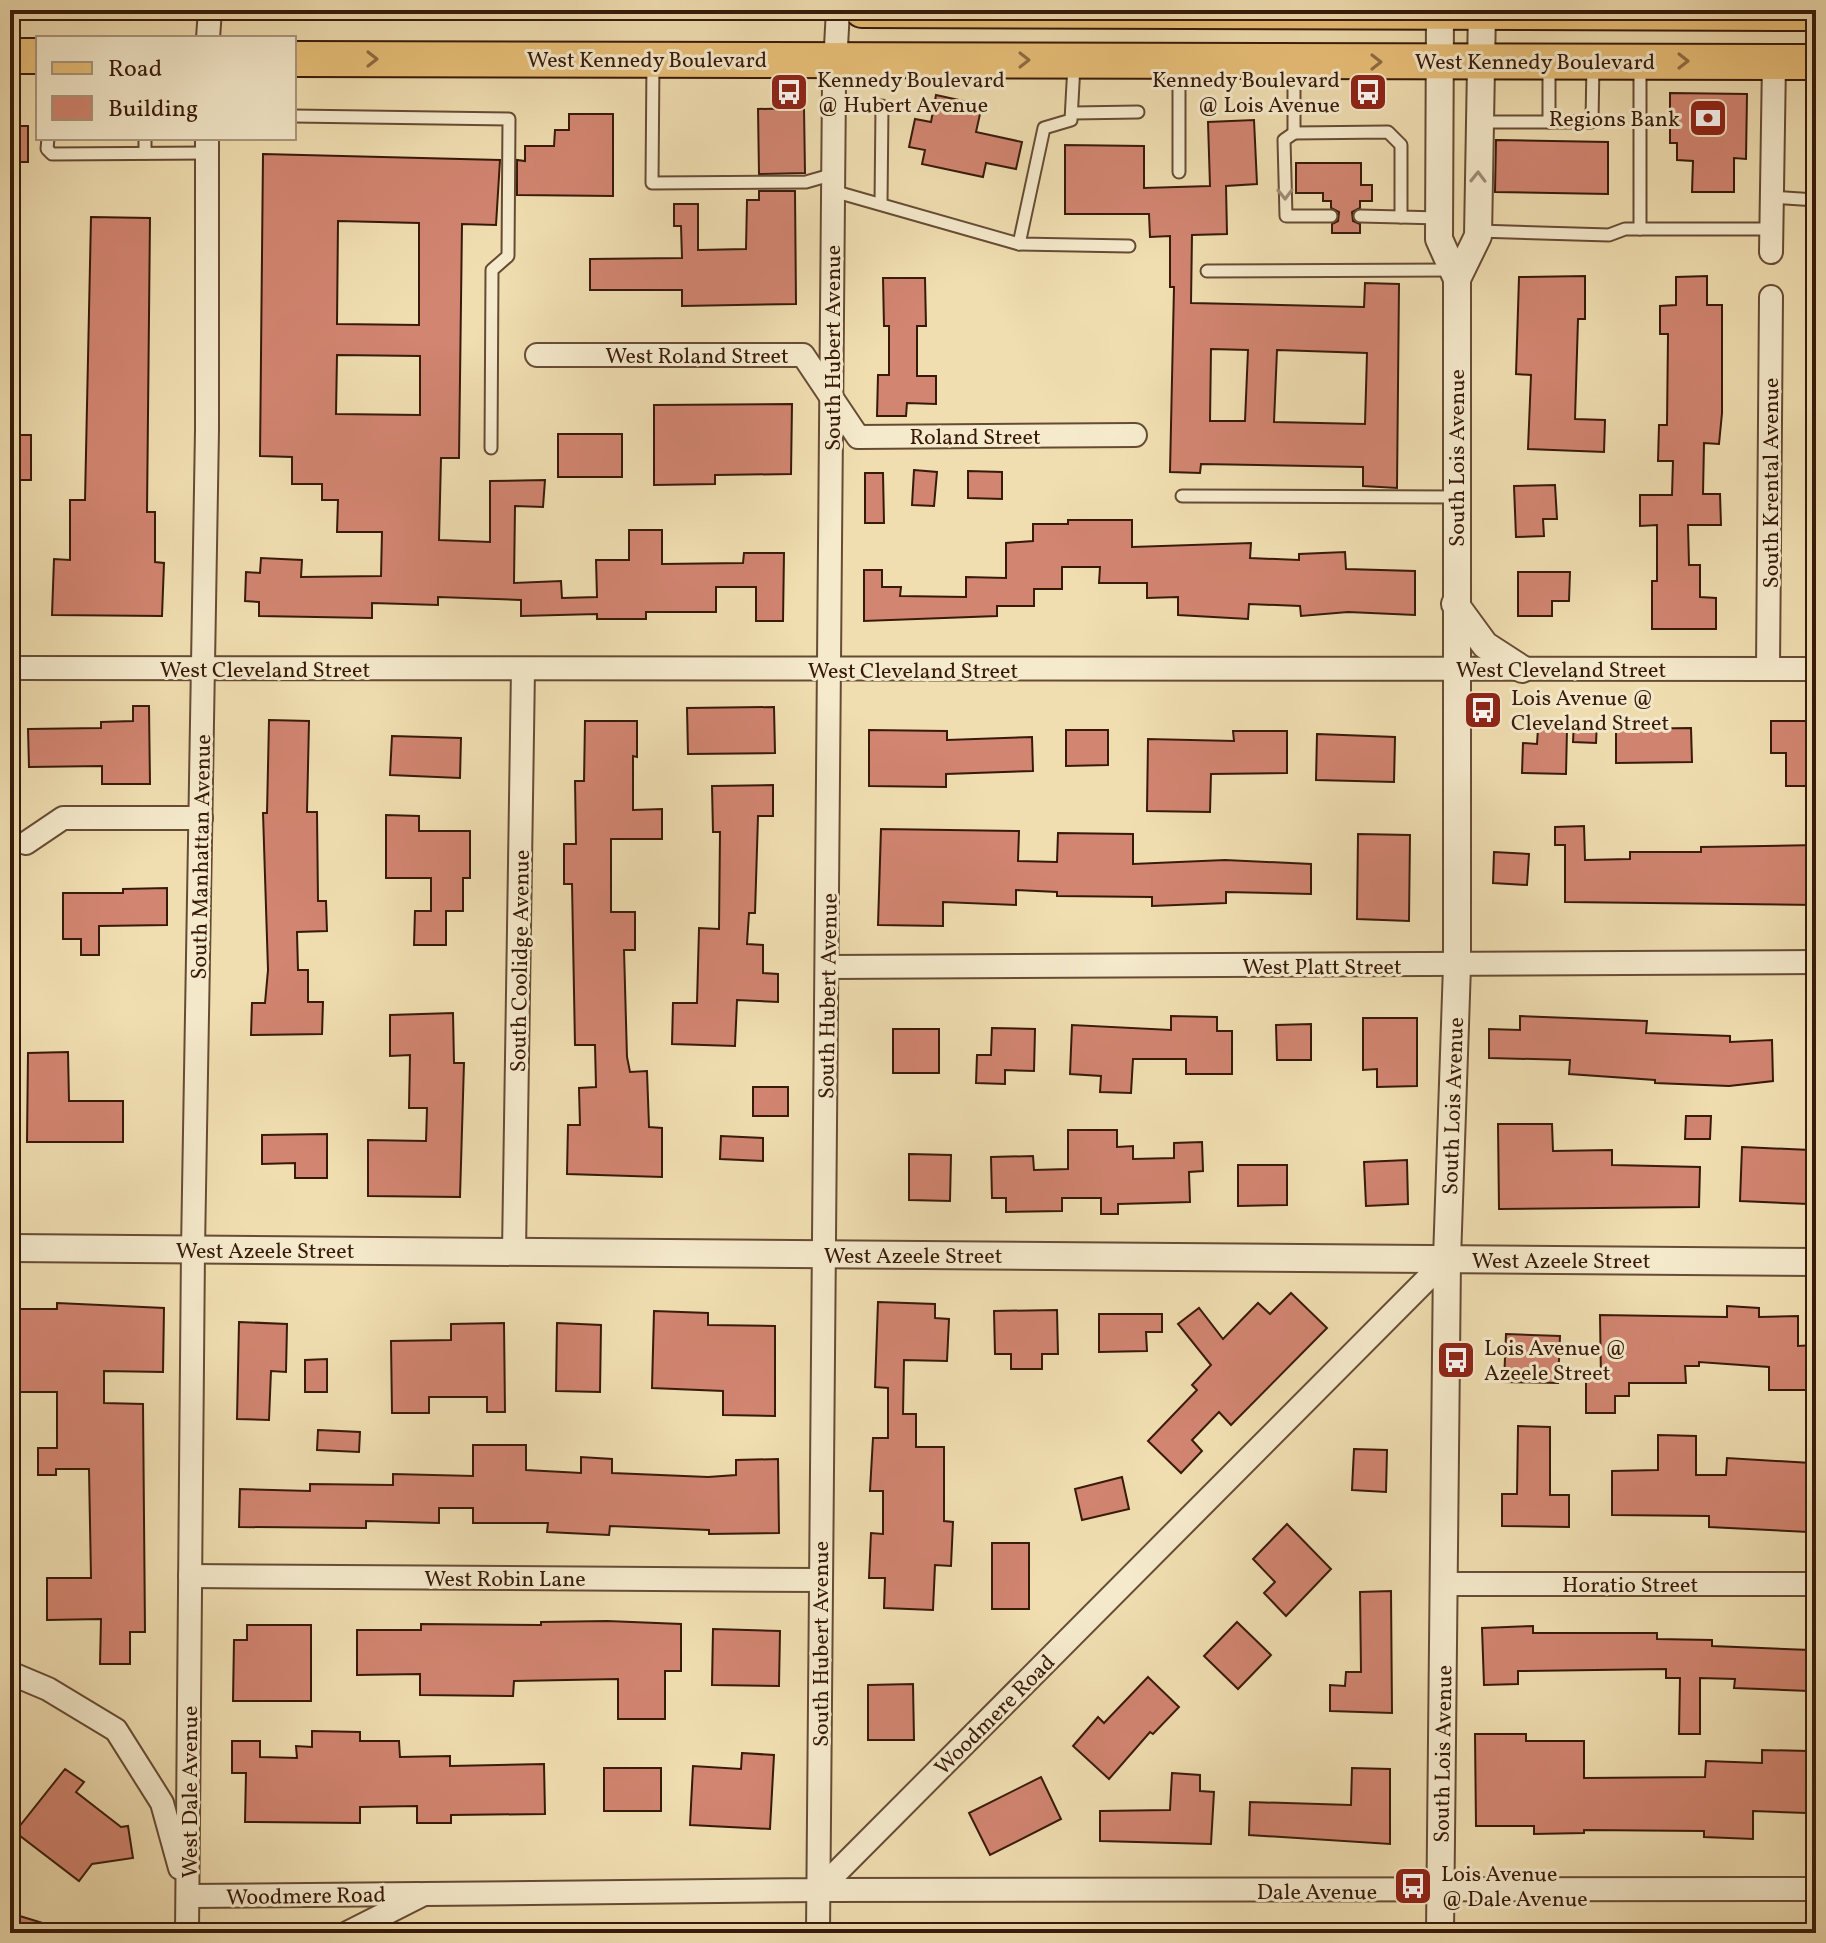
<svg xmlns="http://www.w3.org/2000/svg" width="1826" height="1943" viewBox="0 0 1826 1943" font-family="Vollkorn,serif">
	<rect width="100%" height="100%" fill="#f0deb1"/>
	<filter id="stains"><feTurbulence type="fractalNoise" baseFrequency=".0025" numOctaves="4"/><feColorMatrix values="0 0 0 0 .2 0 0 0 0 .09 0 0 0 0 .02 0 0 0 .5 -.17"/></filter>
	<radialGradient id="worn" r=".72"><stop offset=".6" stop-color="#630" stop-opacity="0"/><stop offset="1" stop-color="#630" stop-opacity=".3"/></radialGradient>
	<g fill="#d28571" stroke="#381a0a" stroke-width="2" fill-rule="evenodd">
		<path d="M1670,93L1747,94L1746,159L1734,158V192H1692L1693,161L1677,160V143H1670Z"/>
		<path d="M936,95L982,105L976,132L1022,142L1016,169L986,163L983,177L922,164L925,150L909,147L915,119L931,122Z"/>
		<path d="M804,108L805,173L759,174L758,109Z"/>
		<path d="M569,114H613V196L517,195V160L525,161V146H554L555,130H569Z"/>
		<path d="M1254,120L1257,184L1226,186L1227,234L1192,235L1191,303L1364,307L1365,283L1399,284L1397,488L1363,486V467L1201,464L1200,473L1170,472L1174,287H1170V236L1150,237L1149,214H1065V145L1144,146V188L1210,186L1208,122ZM1211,349L1248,350L1245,421H1210ZM1277,350L1367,353L1365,424L1274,422Z"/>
		<rect x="10" y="126" width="18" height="36"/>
		<path d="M1496,140L1608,142V194L1495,192Z"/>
		<path d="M263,154L500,160L496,225L462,224L459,458H441L439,540L490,542V481L545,480L543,507L515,506L514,583L561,581L562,598L597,597L596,560H629V530H662V564L743,563L744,553H784L783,621H756V587H716V612H646V619H597V614L521,616V600L438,597V605L372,603V618L259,616V602L245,601L246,572L260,573L261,558L302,560L301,577L381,576L382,532H337L338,500H322V484H292V457L260,456ZM338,221L419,223V325L337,324ZM337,355L420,356V415L336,414Z"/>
		<path d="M1296,163H1361V185H1372V201H1360V208L1352,212L1353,221L1360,224V233H1332V224L1338,221L1339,212L1331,208V201H1323V193H1296Z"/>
		<path d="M759,191H795L796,304L682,306V290H590V259L682,258L681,226H674V204H698V250L746,249L747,200H759Z"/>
		<path d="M91,217L150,218L147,512H155V562L164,563L162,616L52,615L54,559L70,560V500H85Z"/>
		<path d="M1585,276V319H1578L1575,419L1605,420L1604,452L1528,449L1531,375L1516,374L1519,277Z"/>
		<path d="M1707,276V305H1722V413L1719,444L1704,443L1703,494H1720L1721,525H1688L1689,565H1700V597L1716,598V629H1652V581H1657V525L1640,526V495H1672L1673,461H1658L1659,425H1667L1668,334H1660V306L1676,305V277Z"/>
		<path d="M883,278H925L926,326H917V376H936V404L907,403L906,416H877L878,375H889V326H884Z"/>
		<path d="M792,404L791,474L715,475V484L654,485V405Z"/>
		<rect x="558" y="434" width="64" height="43"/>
		<rect x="10" y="435" width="21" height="45"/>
		<path d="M914,470L937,472L934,506L912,505Z"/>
		<path d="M968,471L1002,472V499L968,498Z"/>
		<path d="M865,473H883L884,523H865Z"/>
		<path d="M1555,485L1557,519H1543L1544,536L1516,537L1514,486Z"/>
		<path d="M1068,520H1132V547L1251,543L1250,558L1299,560V554L1345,552L1346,569L1415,571V615L1348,612L1301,616L1300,606L1249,604L1248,619L1178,615V597L1147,598V583H1099L1100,567H1062V589H1034V606H997V616L864,621V570H882V587H901L900,596L966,597V577L1006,578V543L1033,541V524H1068Z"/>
		<path d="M1518,572H1570L1569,601H1552V616H1518Z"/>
		<path d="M133,706H149L150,784H102V766L29,767L28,729L101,728V722L133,721Z"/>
		<path d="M774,707L775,753L688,754L687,708Z"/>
		<path d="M269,720L309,721L307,812H317L318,901H326L327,931L297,932L298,970H308V1002H323L322,1034L251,1035L252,1003H265L268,970L263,813H267Z"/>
		<path d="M585,721H637V757L633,756V810L662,809V839H611V912H635V950H624L627,1057L630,1072L647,1071L649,1127L662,1128V1177L567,1174L568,1125H580L579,1088L596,1087L595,1045H575L572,884H564V844H576L575,781H584Z"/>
		<path d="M1574,721L1597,722L1596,743L1573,742Z"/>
		<path d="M1771,721H1815L1816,786H1786V753H1771Z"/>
		<path d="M1538,728L1567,729L1566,774L1522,773L1523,743L1537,744Z"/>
		<path d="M1691,728L1692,762L1616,763V729Z"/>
		<path d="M869,730L947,731V740L1032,737L1033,771L946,774V787L869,786Z"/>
		<path d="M1066,730H1108V765L1066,766Z"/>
		<path d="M1233,731H1287V773L1211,774L1210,812L1147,811L1148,739L1234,741Z"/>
		<path d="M1317,734L1395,737L1394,782L1316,780Z"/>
		<path d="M392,736L461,738L460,778L390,775Z"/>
		<path d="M773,785V816H758L755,913H749L747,944L763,945V973L778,974V1002L737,1000L735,1046L672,1044L673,1003H697L699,928L719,929L720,832H713L712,786Z"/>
		<path d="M386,815L419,816V831H470V878H463V911H446V945H414L415,911H431V878H386Z"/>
		<path d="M1584,826L1585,860L1630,859V852H1701V847L1816,845V905L1565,902V845H1555V827Z"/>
		<path d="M881,829L1019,831L1018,861L1057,862L1058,833L1133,834V864L1225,860L1311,864V894L1226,892V903L1152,906V897L1057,896V892L1016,890V905L943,902V926L878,925Z"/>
		<path d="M1358,834L1410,835L1409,921L1357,919Z"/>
		<path d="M1494,852L1529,854L1527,885L1493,883Z"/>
		<path d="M167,888V925L99,926V955H81V939H63V893H123V889Z"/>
		<path d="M453,1013L454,1063H464L460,1197L368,1196V1140L426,1141L427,1108H409L410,1055L390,1056V1015Z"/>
		<path d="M1171,1016L1217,1017V1031H1232V1074H1186V1059H1133L1131,1093L1100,1092L1101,1076L1070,1074L1072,1025L1171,1030Z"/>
		<path d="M1520,1016L1647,1021L1646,1033L1730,1036V1042L1772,1040L1773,1081L1729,1086L1655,1083V1080L1569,1074L1570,1060L1489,1058V1029L1520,1030Z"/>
		<path d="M1363,1018H1417V1086L1377,1087V1069L1363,1070Z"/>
		<path d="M1311,1024V1060H1277L1276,1025Z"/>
		<path d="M992,1028L1035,1029L1034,1071L1005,1070V1084L976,1083L977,1055H991Z"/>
		<rect x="893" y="1029" width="46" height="44"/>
		<path d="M68,1052L69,1101H123V1142H27L28,1053Z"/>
		<rect x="753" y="1087" width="35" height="29"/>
		<path d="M1686,1116H1711L1710,1139H1685Z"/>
		<path d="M1498,1124H1552L1553,1151L1612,1150V1165L1700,1167L1699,1207L1499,1209Z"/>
		<path d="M1068,1130H1117V1147L1133,1146V1159L1174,1158V1143L1202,1142L1203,1171L1189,1172L1190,1202L1118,1204V1214H1101V1198H1062V1211L1006,1212V1198H992L991,1157L1033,1156L1034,1170L1068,1169Z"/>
		<path d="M327,1134V1178H295V1163L262,1164V1135Z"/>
		<path d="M721,1136L763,1138V1161L720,1159Z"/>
		<path d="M1742,1147L1810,1150L1808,1204L1740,1201Z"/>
		<path d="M909,1154L951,1155L950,1201L909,1200Z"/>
		<path d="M1407,1160L1408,1204L1366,1206L1364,1162Z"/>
		<path d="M1238,1165H1287V1205L1238,1206Z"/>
		<path d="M1291,1293L1327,1328L1231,1425L1219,1412L1192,1440L1202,1451L1181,1473L1148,1441L1197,1390L1192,1385L1211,1365L1178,1324L1199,1308L1223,1339L1258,1303L1270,1314Z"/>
		<path d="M878,1302L935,1304V1318L949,1319L947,1361L904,1360L903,1414H916V1447H944V1521L953,1522L951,1566L935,1565L933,1610L884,1608L885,1578H869L871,1533L883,1534V1491H870L873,1438H888V1388L875,1387Z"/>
		<path d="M57,1303L164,1308L163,1372L104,1371V1403L143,1404L145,1632H130V1664H100L101,1619L47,1620V1578H91L89,1469H56V1475H38V1448H57V1392H10V1309H57Z"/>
		<path d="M1727,1306L1759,1308V1317L1798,1316V1346L1813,1345V1390H1769V1367L1699,1362V1366H1685L1686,1383H1629V1396H1615V1413H1586V1380H1601L1600,1315L1727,1317Z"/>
		<path d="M1057,1310L1058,1354H1042V1369H1011V1354H995L994,1311Z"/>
		<path d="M654,1311L708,1313V1325L775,1326V1416L723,1415V1391L652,1388Z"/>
		<path d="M1099,1314H1162V1332H1146L1147,1351L1099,1352Z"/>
		<path d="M239,1322L287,1324L286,1372L271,1371L269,1420L237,1419Z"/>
		<path d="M504,1323L505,1412H487V1397H429V1413H392L391,1341L451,1340V1324Z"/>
		<path d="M557,1323L601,1325L600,1392L556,1391Z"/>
		<path d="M1506,1334L1560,1336L1558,1383L1504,1382Z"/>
		<path d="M327,1359V1392H305V1360Z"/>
		<path d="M1518,1426L1550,1427V1495H1569V1527L1502,1526V1494H1517Z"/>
		<path d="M318,1430L360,1432L359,1452L317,1450Z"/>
		<path d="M1658,1435L1696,1436V1475H1726L1727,1458L1811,1463L1808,1532L1709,1527V1516L1612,1515V1471L1658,1470Z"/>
		<path d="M473,1445H526V1470L581,1473V1457L612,1459V1473L708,1477L736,1475V1460L778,1459L779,1533L709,1534V1530L610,1526L609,1535L547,1532L548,1523H473V1508H439V1523L366,1521V1528L239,1527L240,1489L310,1491V1484L393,1485V1474L473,1476Z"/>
		<path d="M1354,1449L1387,1450L1386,1492L1352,1490Z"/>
		<path d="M1122,1477L1129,1509L1082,1520L1075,1489Z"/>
		<path d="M1287,1524L1331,1569L1286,1616L1264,1593L1275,1582L1253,1559Z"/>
		<rect x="992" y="1543" width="37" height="66"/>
		<path d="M1391,1591L1392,1713L1330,1711V1685L1345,1686L1346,1672H1361L1360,1592Z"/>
		<path d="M607,1621L681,1624V1671H665V1719H618V1679L514,1681L513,1696L420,1695V1674L357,1675V1630H421V1624L541,1625V1622Z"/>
		<path d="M1237,1622L1271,1655L1238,1689L1204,1656Z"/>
		<path d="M247,1625H311V1701H233L234,1640H247Z"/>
		<path d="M1533,1626V1633H1657V1639L1712,1640V1646L1810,1650L1808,1691L1734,1688L1735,1679L1700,1678V1734H1679L1680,1678H1666V1669L1518,1671V1684L1484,1685L1482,1628Z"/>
		<path d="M713,1629L780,1631L779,1686L712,1685Z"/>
		<path d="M1148,1677L1179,1707L1153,1734L1150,1732L1109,1779L1073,1746L1098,1717L1104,1723Z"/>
		<path d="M913,1684L914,1740H868V1685Z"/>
		<path d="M312,1731L360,1732V1741H399L400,1757L450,1756V1766L544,1764L545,1814L451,1815V1823H417V1806L360,1807V1823L245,1822L246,1773H232V1741H260V1757L297,1758L296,1746L312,1747Z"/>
		<path d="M1475,1734H1526V1741H1584V1778L1705,1777L1706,1761L1762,1763V1750L1808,1751L1806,1813L1753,1811V1839L1704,1837V1831L1584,1830V1833L1534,1834V1826H1476Z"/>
		<path d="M742,1753L774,1755L770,1829L690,1825L693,1766L741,1769Z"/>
		<rect x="604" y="1768" width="57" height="43"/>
		<path d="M1352,1768L1390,1769V1844L1249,1835L1250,1802L1351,1805Z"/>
		<path d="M65,1769L84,1782L76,1792L121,1827L128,1826L133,1858L92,1864L79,1881L15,1832Z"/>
		<path d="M1172,1773L1200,1775V1791L1214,1792L1211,1844L1100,1841V1811L1170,1810Z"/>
		<path d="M1041,1777L1061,1819L990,1855L969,1813Z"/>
		<path d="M10,1913L62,1929L61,1933H10Z"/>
	</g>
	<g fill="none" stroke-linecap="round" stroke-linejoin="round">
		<defs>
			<g id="service">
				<path d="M653,61L652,183L806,182L834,174"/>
				<path d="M1179,64V172"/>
				<path d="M1294,64V133L1388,132L1401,145V217L1439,218"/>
				<path d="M1074,65L1071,120L1044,128L1019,244L1129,246"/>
				<path d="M1640,65V229"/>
				<path d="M1073,113L1138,112"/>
				<path d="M294,116L509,119L508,256L492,270L491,448"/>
				<path d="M1480,122H1592L1593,63"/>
				<path d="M1549,122V65"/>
				<path d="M1294,133L1284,140L1286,216H1331"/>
				<path d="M48,138L47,149L52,154L208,153"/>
				<path d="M145,138V153"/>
				<path d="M833,191L1019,244"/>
				<path d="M1772,197L1816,200"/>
				<path d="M881,204L882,106"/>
				<path d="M1360,216L1401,217"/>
				<path d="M1478,231L1609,235L1625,229H1771"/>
				<path d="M1207,271L1453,270"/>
				<path d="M1182,496L1456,497"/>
			</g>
			<g id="minor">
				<path d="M208,38L210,10"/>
				<path d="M1771,252L1774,62"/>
				<path d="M537,355H803L858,437L1135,435"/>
				<path d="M10,668L1816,669"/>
				<path d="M1768,669L1771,297"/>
				<path d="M26,843L63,818H201"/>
				<path d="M828,967L1816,962"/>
				<path d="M514,1252L523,669"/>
				<path d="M190,1576L820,1580"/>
				<path d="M1444,1584H1816"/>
				<path d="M10,1673L48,1689L116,1730L162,1803L180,1868"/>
				<path d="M819,1890L1816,1889"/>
				<path d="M188,1896L419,1894"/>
				<path d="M187,1933L193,1249L207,430V138"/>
				<path d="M347,1933L424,1894L819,1890L1447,1259"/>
				<path d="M818,1933L834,83L838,10"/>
			</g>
			<g id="tertiary">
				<path d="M1457,279L1478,236L1482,10"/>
				<path d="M1455,604L1485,645L1522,669"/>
				<path d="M10,1248L1816,1262"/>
				<path d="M1440,1933L1447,1259L1457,966V279L1439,239L1440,10"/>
			</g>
			<g id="primary">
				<path d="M862,10L1816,13"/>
				<path d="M10,56H38"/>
				<path d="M294,59L1816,62"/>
			</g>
		</defs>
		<use href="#service" stroke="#664b34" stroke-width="15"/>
		<use href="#minor" stroke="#664b34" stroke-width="26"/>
		<use href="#tertiary" stroke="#664b34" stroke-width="30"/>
		<use href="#primary" stroke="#381a0a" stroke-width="38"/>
		<use href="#service" stroke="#f5eacc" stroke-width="11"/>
		<use href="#minor" stroke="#f5eacc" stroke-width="22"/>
		<use href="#tertiary" stroke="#f5eacc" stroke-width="26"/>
		<use href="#primary" stroke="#e8bf78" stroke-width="34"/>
	</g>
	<defs><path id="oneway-chevron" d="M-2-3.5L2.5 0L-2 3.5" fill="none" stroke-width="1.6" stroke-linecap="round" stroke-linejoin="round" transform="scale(2)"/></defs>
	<g stroke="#906c41">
		<use href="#oneway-chevron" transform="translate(372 59)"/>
		<use href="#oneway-chevron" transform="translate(1024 60)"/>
		<use href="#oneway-chevron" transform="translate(1683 61)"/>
		<use href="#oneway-chevron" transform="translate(1376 62)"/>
	</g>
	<g stroke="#a08c75">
		<use href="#oneway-chevron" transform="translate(1478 177) rotate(-89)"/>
		<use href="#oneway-chevron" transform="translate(1285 194) rotate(89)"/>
	</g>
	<defs>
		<symbol id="bus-square" viewBox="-11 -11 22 22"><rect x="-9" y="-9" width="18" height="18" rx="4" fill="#8f2418" stroke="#f5eacc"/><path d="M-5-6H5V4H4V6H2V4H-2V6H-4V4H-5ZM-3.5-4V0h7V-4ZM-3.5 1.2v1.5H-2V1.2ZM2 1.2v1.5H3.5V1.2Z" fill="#fff"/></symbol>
		<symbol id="bank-square" viewBox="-11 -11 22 22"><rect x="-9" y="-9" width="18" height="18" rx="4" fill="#8f2418" stroke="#f5eacc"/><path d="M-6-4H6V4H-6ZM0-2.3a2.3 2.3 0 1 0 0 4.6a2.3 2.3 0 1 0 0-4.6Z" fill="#fff"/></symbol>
	</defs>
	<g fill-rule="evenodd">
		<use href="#bus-square" x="767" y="70" width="44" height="44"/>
		<use href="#bus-square" x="1346" y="70" width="44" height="44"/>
		<use href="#bank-square" x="1686" y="96" width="44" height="44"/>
		<use href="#bus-square" x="1461" y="688" width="44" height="44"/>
		<use href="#bus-square" x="1434" y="1338" width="44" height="44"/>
		<use href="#bus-square" x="1391" y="1864" width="44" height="44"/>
	</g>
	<g text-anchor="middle" stroke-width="6" stroke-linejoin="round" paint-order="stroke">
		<g font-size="22" fill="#381a0a" stroke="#f5eacc">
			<text x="647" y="67">West Kennedy Boulevard</text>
			<text x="1535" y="69">West Kennedy Boulevard</text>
			<text transform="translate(832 348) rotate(-90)" y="8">South Hubert Avenue</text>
			<text x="697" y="363">West Roland Street</text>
			<text x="975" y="444">Roland Street</text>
			<text transform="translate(1456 458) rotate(-90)" y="8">South Lois Avenue</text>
			<text transform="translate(1770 483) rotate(-90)" y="8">South Krental Avenue</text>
			<text x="265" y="677">West Cleveland Street</text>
			<text x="1561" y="677">West Cleveland Street</text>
			<text x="913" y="678">West Cleveland Street</text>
			<text transform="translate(200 857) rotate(-89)" y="8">South Manhattan Avenue</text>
			<text transform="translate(519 961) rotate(-89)" y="8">South Coolidge Avenue</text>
			<text x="1322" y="974">West Platt Street</text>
			<text transform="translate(827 996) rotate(-89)" y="8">South Hubert Avenue</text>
			<text transform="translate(1452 1106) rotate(-88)" y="8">South Lois Avenue</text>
			<text x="265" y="1258">West Azeele Street</text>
			<text x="913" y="1263">West Azeele Street</text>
			<text x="1561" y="1268">West Azeele Street</text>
			<text x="505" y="1586">West Robin Lane</text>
			<text x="1630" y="1592">Horatio Street</text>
			<text transform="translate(820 1644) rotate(-90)" y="8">South Hubert Avenue</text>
			<text transform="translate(994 1714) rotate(-45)" y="8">Woodmere Road</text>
			<text transform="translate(1442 1754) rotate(-89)" y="8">South Lois Avenue</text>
			<text transform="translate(189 1792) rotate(-90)" y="8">West Dale Avenue</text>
			<text x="1317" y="1899">Dale Avenue</text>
			<text transform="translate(306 1895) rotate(-1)" y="8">Woodmere Road</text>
		</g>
		<g font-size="22" fill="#381a0a" stroke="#f5eacc" text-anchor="start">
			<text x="817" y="87">Kennedy Boulevard<tspan x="817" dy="25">@ Hubert Avenue</tspan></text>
			<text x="1340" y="87" text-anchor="end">Kennedy Boulevard<tspan x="1340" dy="25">@ Lois Avenue</tspan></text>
			<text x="1680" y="126" text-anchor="end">Regions Bank</text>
			<text x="1511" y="705">Lois Avenue @<tspan x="1511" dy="25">Cleveland Street</tspan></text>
			<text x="1484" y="1355">Lois Avenue @<tspan x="1484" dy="25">Azeele Street</tspan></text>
			<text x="1441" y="1881">Lois Avenue<tspan x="1441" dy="25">@ Dale Avenue</tspan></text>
		</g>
	</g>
	<rect width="1826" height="1943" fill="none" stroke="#f0deb1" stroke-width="40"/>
	<rect x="12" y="12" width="1802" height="1919" fill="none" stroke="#381a0a" stroke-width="4"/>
	<rect x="20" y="20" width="1786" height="1903" fill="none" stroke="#381a0a" stroke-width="2"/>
	<rect x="36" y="36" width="260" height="104" fill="#f5eacc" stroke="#a9977e" stroke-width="2"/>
	<rect x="52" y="62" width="40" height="12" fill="#e8bf78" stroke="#a9977e" stroke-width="2"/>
	<text x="108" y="76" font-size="24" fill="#381a0a">Road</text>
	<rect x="52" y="96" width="40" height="24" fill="#d28571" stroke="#a9977e" stroke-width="2"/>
	<text x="108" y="116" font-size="24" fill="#381a0a">Building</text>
	<rect width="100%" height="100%" filter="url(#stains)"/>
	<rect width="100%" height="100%" fill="url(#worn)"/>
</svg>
